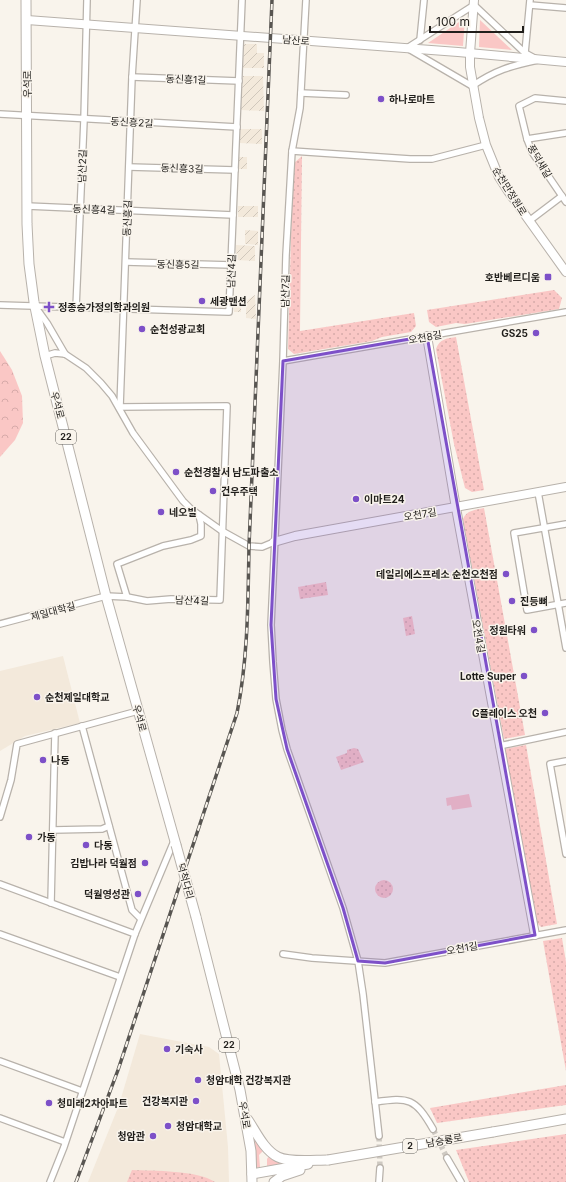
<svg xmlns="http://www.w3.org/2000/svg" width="566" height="1182" viewBox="0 0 566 1182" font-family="Inter,'Noto Sans KR',sans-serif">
	<defs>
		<pattern id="industrial-furrows" width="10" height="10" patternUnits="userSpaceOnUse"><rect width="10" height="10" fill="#f3e9db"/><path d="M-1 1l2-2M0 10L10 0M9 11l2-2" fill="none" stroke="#d0c7bb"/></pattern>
		<pattern id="forest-crowns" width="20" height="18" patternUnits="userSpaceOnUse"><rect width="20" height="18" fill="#fac7c5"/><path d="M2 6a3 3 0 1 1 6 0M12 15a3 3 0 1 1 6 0" fill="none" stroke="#d6aaa9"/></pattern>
		<pattern id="park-dots" width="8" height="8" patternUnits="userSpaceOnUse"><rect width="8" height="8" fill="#fac7c5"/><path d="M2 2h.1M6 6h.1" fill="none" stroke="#d6aaa9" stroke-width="1.8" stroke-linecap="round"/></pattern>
	</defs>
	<rect width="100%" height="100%" fill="#f9f4ec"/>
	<g fill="#f3e9db">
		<path d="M63,656L80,723L25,736L0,751V671Z"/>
		<path d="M140,1034L209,1047L219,1054L228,1147L229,1182H88L119,1105Z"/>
	</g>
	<g fill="url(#industrial-furrows)">
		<path d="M244,44H257V53H264V68H243Z"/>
		<path d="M243,76H263L264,111L241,110Z"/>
		<path d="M240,129H262V144L239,143Z"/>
		<path d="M239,157H247V169H238Z"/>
		<rect x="238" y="206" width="20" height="11"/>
		<path d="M245,230L258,231V245L245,244Z"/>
		<path d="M236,245L255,246V261L236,260Z"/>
		<path d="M255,295L256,319L246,318V301Z"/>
		<rect x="234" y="301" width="7" height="11"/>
	</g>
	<g fill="#fac7c5">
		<path d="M465,18L463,46L428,43Z"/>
		<path d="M480,20L512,50L479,47Z"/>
		<path d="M469,794L472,807L452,810L451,805L447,806L446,798Z"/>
		<path d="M253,1137L263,1151L259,1155L260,1167L256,1168Z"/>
		<path d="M269,1156C275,1161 282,1162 290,1163L267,1166V1159Z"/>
	</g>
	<path fill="url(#forest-crowns)" d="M0,351L12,370L22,396L23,423L15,440L0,457Z"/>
	<g fill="url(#park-dots)">
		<path d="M302,156L300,331L414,313L416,326L411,332L382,337L372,341L294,354L288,349L293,164Z"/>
		<path d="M554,290L562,298L559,309L465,324L456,323L436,327L429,322L427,310Z"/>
		<path d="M456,337L484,490L472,492L465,488L454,444L436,349C439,339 448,338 456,337Z"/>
		<path d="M484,508L525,735L504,739L463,519C467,510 475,510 484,508Z"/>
		<path d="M326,582L328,595L300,599L298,587Z"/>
		<path d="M412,616L415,634L406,636L403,618Z"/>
		<path d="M526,745L557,924L541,927L535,921L504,749Z"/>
		<path d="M354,748L358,749L364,762L341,770L336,757L347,753V750Z"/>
		<circle cx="384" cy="889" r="9"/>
		<path d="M562,938L566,962V1071L543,941Z"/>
		<path d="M566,1085V1105L437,1123L430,1108Z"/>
		<path d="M566,1134V1182H469L456,1150Z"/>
		<path d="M132,1170C154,1171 197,1170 215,1182H127Z"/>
	</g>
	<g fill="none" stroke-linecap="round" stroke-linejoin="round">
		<g stroke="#cec9c2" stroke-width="5.5" stroke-dasharray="5.5 3" stroke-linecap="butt">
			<path d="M433,1129L447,1158"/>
			<path d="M379,1136L380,1168"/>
		</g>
		<defs>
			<g id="street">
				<path d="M306,0L300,108L292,151L286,255L283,361L271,625L273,662L276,699L282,730L287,749L343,908L358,961L363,994L379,1136"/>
				<path d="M474,5L525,53L538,60C510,66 496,70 472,86L407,48Z"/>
				<path d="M530,5L566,8"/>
				<path d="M420,40L424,0"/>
				<path d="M525,53L530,0"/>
				<path d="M132,77L239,81"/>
				<path d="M301,93L346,95"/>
				<path d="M566,101L535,98L519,106L527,139L532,152L566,202"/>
				<path d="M0,114L237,127"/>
				<path d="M527,139L566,133"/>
				<path d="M292,151L410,159H432L486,145"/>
				<path d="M129,167L235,170"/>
				<path d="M27,206L233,215"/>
				<path d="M529,221L562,196"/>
				<path d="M126,262L231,265"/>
				<path d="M0,305L229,312L242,0"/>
				<path d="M76,308L84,120L87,0"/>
				<path d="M37,309L47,323L65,354"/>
				<path d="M45,356L55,353L65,354L86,368L101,383L112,396L133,433L183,501L191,509L222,531L249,546L262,547L274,542"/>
				<path d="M283,361L566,312"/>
				<path d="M119,407H120L132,77L137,0"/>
				<path d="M120,407L227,406L220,600L171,599L147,601L127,597"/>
				<path d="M538,492L566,648"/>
				<path d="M566,524L514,533L527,610L566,603"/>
				<path d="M0,624L106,596L127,597L117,564L163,546L191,540L201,536V524L199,515"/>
				<path d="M82,726L132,910L140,918"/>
				<path d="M499,746L566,732"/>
				<path d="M566,761L550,764L566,854"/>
				<path d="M0,817L11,780L17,744L138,711"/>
				<path d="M53,830L102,829L109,826"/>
				<path d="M0,884L135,934"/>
				<path d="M51,903L55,733"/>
				<path d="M0,934L120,977"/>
				<path d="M283,954L312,958L385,963L566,930"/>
				<path d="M0,1061L82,1091"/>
				<path d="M375,1102C409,1097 415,1098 433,1129"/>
				<path d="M0,1118L65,1142"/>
				<path d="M447,1158L461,1182"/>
				<path d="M50,1182L64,1147L135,934L174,841"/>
				<path d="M379,1182L380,1168"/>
			</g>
			<g id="secondary">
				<path d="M474,0L470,53V67L479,118L486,145L499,177L508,191L566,272"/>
				<path d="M27,20L458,52L566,62"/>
				<path d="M427,336L456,508L535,935"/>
				<path d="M274,542L295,536L566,487"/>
			</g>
			<g id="primary">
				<path d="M26,0L27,224L29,264L34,302L45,356L106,596L176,845"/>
				<path d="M196,917L240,1090L251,1151L252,1182"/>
				<path d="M248,1120C256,1132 264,1150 278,1157C290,1163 314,1160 328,1160"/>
				<path d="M493,1132L566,1119"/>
				<path d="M252,1174L308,1164"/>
				<path d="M274,1182L282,1176L300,1170"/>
			</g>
		</defs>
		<use href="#street" stroke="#b8b2ab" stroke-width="8"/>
		<use href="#secondary" stroke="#b8b2ab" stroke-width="10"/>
		<use href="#primary" stroke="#b8b2ab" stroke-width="11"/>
		<use href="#street" stroke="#fff" stroke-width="5.5"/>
		<use href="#secondary" stroke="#fff" stroke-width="8"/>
		<use href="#primary" stroke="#fff" stroke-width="9"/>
		<defs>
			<path id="rail" d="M76,1182L118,1070L237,713C248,659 248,602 249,546L272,0"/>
		</defs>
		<use href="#rail" stroke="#585551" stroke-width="3.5"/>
		<use href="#rail" stroke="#f9f4ec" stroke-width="2" stroke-dasharray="6" stroke-linecap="butt"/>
		<defs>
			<g id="primary-bridge">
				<path d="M176,845L196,917"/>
				<path d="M328,1160L493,1132"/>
			</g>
		</defs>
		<use href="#primary-bridge" stroke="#b8b2ab" stroke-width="11" stroke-linecap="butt"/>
		<use href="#primary-bridge" stroke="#fff" stroke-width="9"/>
	</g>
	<path fill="#7d50c8" fill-opacity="0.2" stroke="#7d50c8" stroke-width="3" stroke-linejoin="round" d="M427,336L535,935L385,963L358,961L343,908L287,749L276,699L271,625L283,361Z"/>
	<g fill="#7d50c8" stroke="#f9f4ec" stroke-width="1.5">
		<circle cx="381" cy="99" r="4"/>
		<rect x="544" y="273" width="8" height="8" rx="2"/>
		<circle cx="202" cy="301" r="4"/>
		<path d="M47 301h4v4h4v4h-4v4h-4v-4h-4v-4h4z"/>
		<circle cx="142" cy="329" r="4"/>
		<circle cx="536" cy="333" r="4"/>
		<circle cx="176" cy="472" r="4"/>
		<circle cx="213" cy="491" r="4"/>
		<circle cx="356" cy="499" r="4"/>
		<circle cx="161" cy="512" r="4"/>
		<circle cx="506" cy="574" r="4"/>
		<circle cx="512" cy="601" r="4"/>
		<circle cx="534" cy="630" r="4"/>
		<circle cx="524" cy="676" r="4"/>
		<circle cx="37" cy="697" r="4"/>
		<circle cx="545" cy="713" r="4"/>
		<circle cx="43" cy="760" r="4"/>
		<circle cx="29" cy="837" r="4"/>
		<circle cx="86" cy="845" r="4"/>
		<circle cx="145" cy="863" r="4"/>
		<circle cx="138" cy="894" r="4"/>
		<circle cx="167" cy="1049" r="4"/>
		<circle cx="198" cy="1080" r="4"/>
		<circle cx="196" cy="1101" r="4"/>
		<circle cx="49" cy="1103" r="4"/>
		<circle cx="168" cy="1126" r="4"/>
		<circle cx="153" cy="1136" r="4"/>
	</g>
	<g text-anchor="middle" stroke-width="3" stroke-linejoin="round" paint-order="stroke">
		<g fill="#f9f4ec" stroke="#615e5a" stroke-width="1">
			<rect x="56" y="430" width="20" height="14" rx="3"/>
			<rect x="219" y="1038" width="20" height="14" rx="3"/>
			<rect x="403" y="1139" width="14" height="14" rx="3"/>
		</g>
		<g font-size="9" font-weight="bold" fill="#201e1b">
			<text x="66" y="440">22</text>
			<text x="229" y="1048">22</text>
			<text x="410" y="1149">2</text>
		</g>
		<g font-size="10" fill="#201e1b" stroke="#f9f4ec">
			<text transform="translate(296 40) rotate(4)" y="4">남산로</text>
			<text transform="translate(186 79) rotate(2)" y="4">동신흥1길</text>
			<text transform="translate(27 84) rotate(-90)" y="4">우석로</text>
			<text transform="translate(132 122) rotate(3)" y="4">동신흥2길</text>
			<text transform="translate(540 161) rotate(59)" y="4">풍덕새길</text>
			<text transform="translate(82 166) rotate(-88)" y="4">남산2길</text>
			<text transform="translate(182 168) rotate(2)" y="4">동신흥3길</text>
			<text transform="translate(510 191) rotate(58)" y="4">순천만정원로</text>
			<text transform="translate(94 209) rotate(2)" y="4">동신흥4길</text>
			<text transform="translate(127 218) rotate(-88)" y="4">동신흥길</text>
			<text transform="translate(178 264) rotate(1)" y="4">동신흥5길</text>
			<text transform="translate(231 271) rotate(-88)" y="4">남산4길</text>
			<text transform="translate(285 291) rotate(-89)" y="4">남산7길</text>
			<text transform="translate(425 337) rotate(-10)" y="4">오천8길</text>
			<text transform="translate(58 405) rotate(75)" y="4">우석로</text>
			<text transform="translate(420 514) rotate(-10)" y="4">오천7길</text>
			<text transform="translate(192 600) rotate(2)" y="4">남산4길</text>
			<text transform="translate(53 611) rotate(-15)" y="4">제일대학길</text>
			<text transform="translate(479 636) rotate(80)" y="4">오천4길</text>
			<text transform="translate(140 718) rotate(75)" y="4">우석로</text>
			<text transform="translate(186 881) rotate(75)" y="4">덕척다리</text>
			<text transform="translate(462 948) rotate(-10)" y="4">오천1길</text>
			<text transform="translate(245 1115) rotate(80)" y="4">우석로</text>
			<text transform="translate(444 1140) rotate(-10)" y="4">남승룡로</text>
		</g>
		<g font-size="10" font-weight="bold" fill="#201e1b" stroke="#f9f4ec" text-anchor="start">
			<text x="389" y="103">하나로마트</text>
			<text x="540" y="281" text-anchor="end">호반베르디움</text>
			<text x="210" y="305">세광맨션</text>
			<text x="58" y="311">정종승가정의학과의원</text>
			<text x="150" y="333">순천성광교회</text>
			<text x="528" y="337" text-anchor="end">GS25</text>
			<text x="184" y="476">순천경찰서 남도파출소</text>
			<text x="221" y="495">건우주택</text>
			<text x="364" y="503">이마트24</text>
			<text x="169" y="516">네오빌</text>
			<text x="498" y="578" text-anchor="end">데일리에스프레소 순천오천점</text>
			<text x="520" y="605">진등뼈</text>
			<text x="526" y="634" text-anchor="end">정원타워</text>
			<text x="516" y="680" text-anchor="end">Lotte Super</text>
			<text x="45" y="701">순천제일대학교</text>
			<text x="537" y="717" text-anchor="end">G플레이스 오천</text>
			<text x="51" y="764">나동</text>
			<text x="37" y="841">가동</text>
			<text x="94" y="849">다동</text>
			<text x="137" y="867" text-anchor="end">김밥나라 덕월점</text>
			<text x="130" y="898" text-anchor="end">덕월영성관</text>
			<text x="175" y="1053">기숙사</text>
			<text x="206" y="1084">청암대학 건강복지관</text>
			<text x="188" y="1105" text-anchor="end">건강복지관</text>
			<text x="57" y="1107">청미래2차아파트</text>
			<text x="176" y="1130">청암대학교</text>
			<text x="145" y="1140" text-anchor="end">청암관</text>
		</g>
	</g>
	<path d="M430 26v6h93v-6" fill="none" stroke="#201e1b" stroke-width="2"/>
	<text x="436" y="26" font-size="12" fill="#201e1b" stroke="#f9f4ec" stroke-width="3" paint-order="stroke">100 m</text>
</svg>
